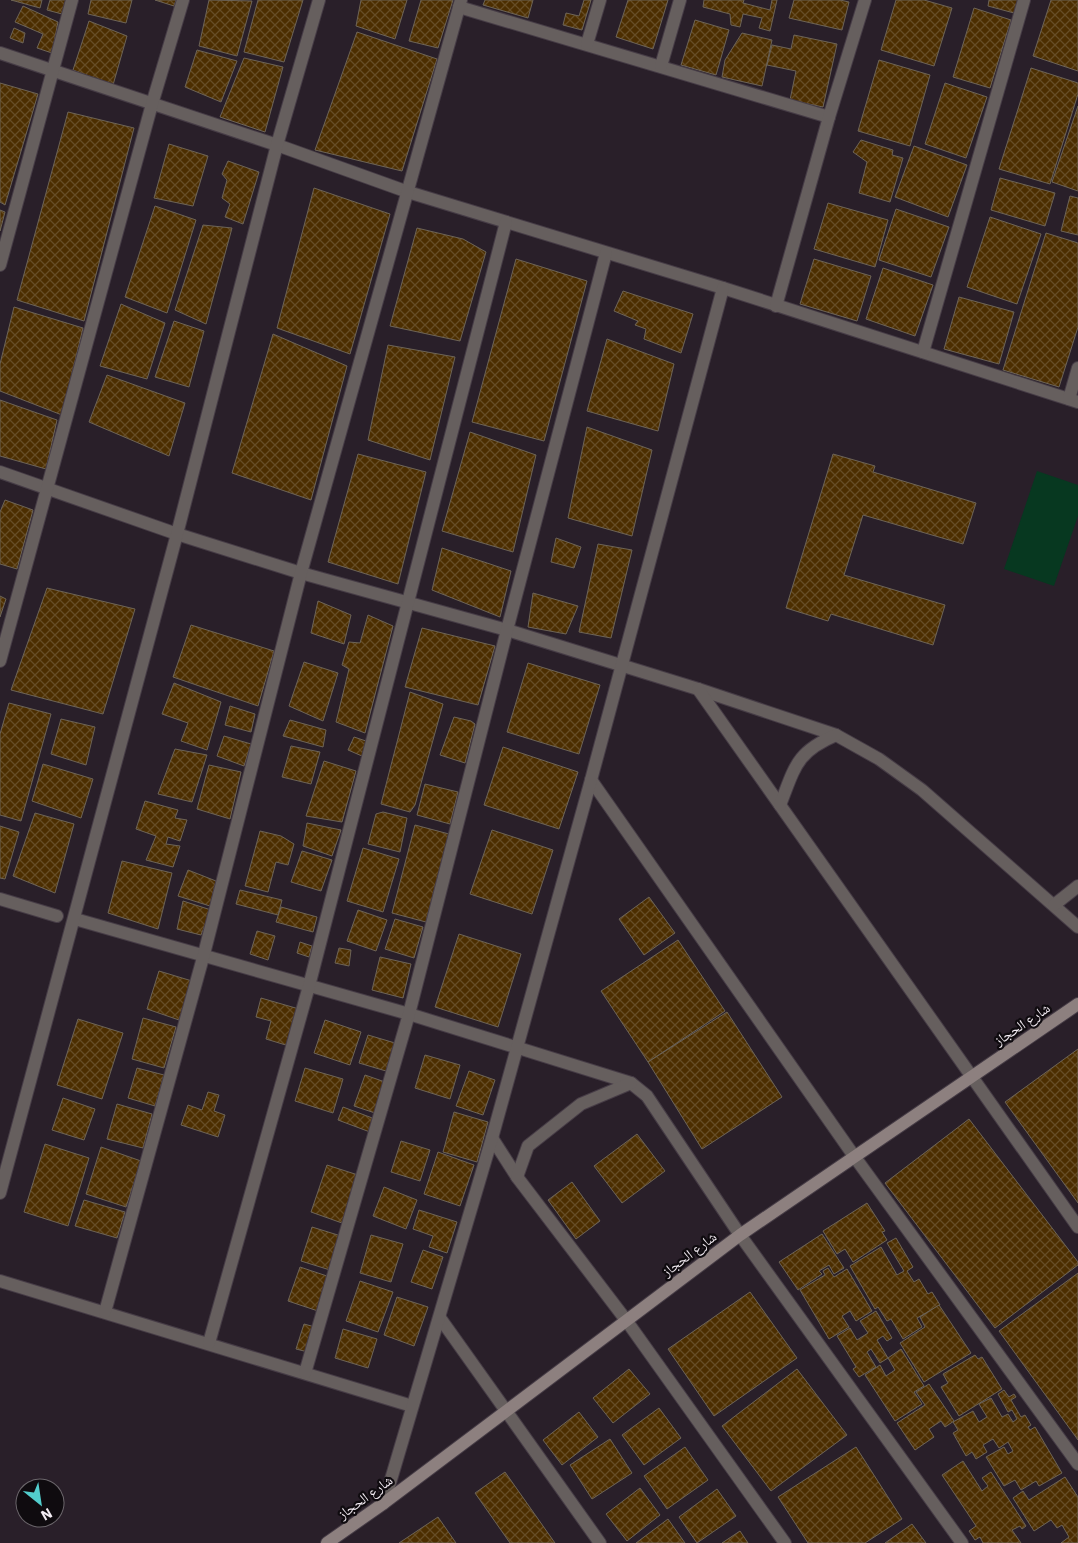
<svg xmlns="http://www.w3.org/2000/svg" width="1078" height="1543" viewBox="0 0 1078 1543" font-family="'IBM Plex Sans','Noto Naskh Arabic',sans-serif">
	<defs>
		<pattern id="building-cross-hatch" width="8" height="8" patternUnits="userSpaceOnUse" patternTransform="scale(1.25)"><rect width="8" height="8" fill="#4c2e00"/><path d="M0 0l8 8M0 8l8-8" fill="none" stroke="#664d26"/></pattern>
	</defs>
	<rect width="100%" height="100%" fill="#291f29"/>
	<path fill="#073820" d="M1037,471L1078,485V516L1054,586L1004,569Z"/>
	<g fill="url(#building-cross-hatch)" stroke="#6d6457">
		<path d="M11,0H42L40,8Z"/>
		<path d="M50,0H66L62,14L47,10Z"/>
		<path d="M91,0H132L126,23L88,14Z"/>
		<path d="M155,0H176L174,6Z"/>
		<path d="M209,0L252,1L237,56L199,46Z"/>
		<path d="M258,0H303L284,62L244,52Z"/>
		<path d="M361,0H407L395,39L356,26Z"/>
		<path d="M421,0H453L438,48L409,41Z"/>
		<path d="M485,0H533L528,18L483,5Z"/>
		<path d="M584,0H591L582,30L563,25L566,13L579,16Z"/>
		<path d="M628,0H668L653,49L616,37Z"/>
		<path d="M704,0H744L743,3L770,10L772,0H777L770,31L759,28L762,18L743,14L740,27L731,25L730,14L703,7Z"/>
		<path d="M794,0H840L849,2L842,30L789,18Z"/>
		<path d="M896,0H924L952,8L934,66L881,50Z"/>
		<path d="M989,0H1018L1014,13L988,6Z"/>
		<path d="M1051,0H1078V71L1033,56Z"/>
		<path d="M23,6L58,22L52,53L37,48L43,34L15,22Z"/>
		<path d="M974,8L1011,20L990,88L953,77Z"/>
		<path d="M695,20L729,30L716,75L681,65Z"/>
		<path d="M89,21L127,36L113,85L73,70Z"/>
		<path d="M14,28L25,33L23,43L10,38Z"/>
		<path d="M357,32L437,59L402,171L315,150Z"/>
		<path d="M742,33L772,40L762,86L722,77L725,60Z"/>
		<path d="M794,35L837,44L823,107L790,100L796,71L767,65L772,45L791,49Z"/>
		<path d="M197,50L237,61L221,102L185,87Z"/>
		<path d="M244,58L283,67L265,132L220,117Z"/>
		<path d="M879,60L930,75L910,146L858,131Z"/>
		<path d="M1031,68L1078,83V94L1050,184L999,169Z"/>
		<path d="M0,83L38,94L5,205L0,202Z"/>
		<path d="M945,83L987,97L966,158L925,144Z"/>
		<path d="M1078,106V191L1052,182Z"/>
		<path d="M68,112L134,128L84,321L17,300Z"/>
		<path d="M861,140L893,150L892,155L903,158L890,202L859,193L867,162L853,152Z"/>
		<path d="M169,144L208,156L193,206L154,198Z"/>
		<path d="M914,146L967,165L948,217L895,197Z"/>
		<path d="M228,161L259,172L243,224L225,217L230,204L222,198L227,180L222,174Z"/>
		<path d="M1000,178L1055,193L1045,226L991,210Z"/>
		<path d="M314,188L390,214L350,354L277,328Z"/>
		<path d="M1070,196L1078,198V235L1061,231Z"/>
		<path d="M828,203L888,220L875,267L814,249Z"/>
		<path d="M155,206L196,220L167,313L125,297Z"/>
		<path d="M896,209L949,227L931,277L879,260Z"/>
		<path d="M0,210L5,212L0,231Z"/>
		<path d="M990,217L1041,234L1017,304L967,287Z"/>
		<path d="M203,225L232,228L206,324L175,310Z"/>
		<path d="M417,228L463,239L486,252L460,341L390,326Z"/>
		<path d="M1046,233L1078,243V327L1059,387L1003,370Z"/>
		<path d="M516,259L587,281L544,441L472,422Z"/>
		<path d="M814,259L871,276L857,321L800,304Z"/>
		<path d="M883,268L933,285L915,336L866,319Z"/>
		<path d="M623,291L693,314L681,353L644,339L646,329L635,325L638,321L614,311Z"/>
		<path d="M959,297L1014,312L999,364L944,349Z"/>
		<path d="M121,304L165,323L147,379L100,366Z"/>
		<path d="M14,307L83,328L62,415L0,391V364Z"/>
		<path d="M174,321L204,331L189,387L155,377Z"/>
		<path d="M273,334L347,366L311,500L232,473Z"/>
		<path d="M607,339L674,364L658,431L587,411Z"/>
		<path d="M388,345L455,357L430,460L368,440Z"/>
		<path d="M107,375L185,403L169,456L89,422Z"/>
		<path d="M0,400L57,420L46,469L0,456Z"/>
		<path d="M587,427L652,450L632,536L568,518Z"/>
		<path d="M470,432L536,455L513,552L442,531Z"/>
		<path d="M358,454L426,472L398,584L328,562Z"/>
		<path d="M833,454L875,466L873,472L976,503L963,544L863,515L844,575L945,605L933,645L831,614L828,621L786,608Z"/>
		<path d="M5,500L33,510L17,569L0,564V512Z"/>
		<path d="M556,538L581,547L574,568L551,562Z"/>
		<path d="M598,544L632,550L611,638L579,632Z"/>
		<path d="M442,548L511,571L500,617L432,590Z"/>
		<path d="M47,588L135,609L103,714L11,690Z"/>
		<path d="M533,593L578,606L566,634L528,627Z"/>
		<path d="M0,596L6,599L0,617Z"/>
		<path d="M318,601L351,615L344,644L311,633Z"/>
		<path d="M368,615L393,626L365,733L336,722L349,669L342,665L349,642L360,643Z"/>
		<path d="M191,625L274,651L258,706L173,677Z"/>
		<path d="M422,628L495,646L478,705L405,687Z"/>
		<path d="M304,662L338,673L323,721L289,706Z"/>
		<path d="M528,663L600,685L579,754L507,732Z"/>
		<path d="M174,683L221,702L207,750L181,741L188,723L162,714Z"/>
		<path d="M410,692L443,704L415,805L410,812L381,804Z"/>
		<path d="M9,703L51,714L21,821L0,815V734Z"/>
		<path d="M230,706L255,714L251,732L225,725Z"/>
		<path d="M454,717L471,721L475,724L465,763L440,755Z"/>
		<path d="M61,719L95,727L86,765L51,754Z"/>
		<path d="M290,720L326,730L323,747L283,736Z"/>
		<path d="M224,736L251,744L244,766L217,756Z"/>
		<path d="M354,737L366,741L362,756L348,750Z"/>
		<path d="M291,746L320,752L311,784L282,777Z"/>
		<path d="M503,747L578,772L559,829L484,805Z"/>
		<path d="M175,749L207,755L192,802L158,794Z"/>
		<path d="M324,761L356,771L342,822L306,816Z"/>
		<path d="M43,764L93,779L81,818L32,801Z"/>
		<path d="M209,765L241,772L230,819L197,809Z"/>
		<path d="M425,784L458,792L450,824L417,815Z"/>
		<path d="M145,801L178,810L175,818L187,820L180,841L168,837L166,844L180,846L173,867L146,860L156,836L136,829Z"/>
		<path d="M383,812L407,818L400,852L368,844L376,814Z"/>
		<path d="M35,813L74,824L55,893L13,876Z"/>
		<path d="M307,823L341,830L332,856L303,846Z"/>
		<path d="M415,825L449,834L426,922L392,913Z"/>
		<path d="M0,826L19,832L5,879L0,878Z"/>
		<path d="M492,830L553,850L532,914L470,894Z"/>
		<path d="M260,831L281,836L294,844L288,865L276,862L268,892L245,886Z"/>
		<path d="M363,848L399,859L383,912L347,901Z"/>
		<path d="M302,851L332,860L321,891L291,882Z"/>
		<path d="M122,861L172,873L158,929L108,913Z"/>
		<path d="M188,870L216,881L210,906L178,896Z"/>
		<path d="M240,890L282,900L278,915L236,904Z"/>
		<path d="M649,897L675,933L644,955L619,919Z"/>
		<path d="M183,901L211,910L201,935L177,929Z"/>
		<path d="M281,907L317,917L313,932L276,922Z"/>
		<path d="M358,910L387,920L376,951L347,941Z"/>
		<path d="M395,919L423,927L414,958L385,949Z"/>
		<path d="M257,931L275,936L268,960L250,954Z"/>
		<path d="M459,934L521,954L498,1027L435,1007Z"/>
		<path d="M678,940L725,1011L648,1062L601,991Z"/>
		<path d="M300,942L312,946L309,957L297,953Z"/>
		<path d="M339,948L351,950L349,966L335,963Z"/>
		<path d="M380,957L411,964L403,998L372,990Z"/>
		<path d="M159,971L192,981L179,1020L147,1009Z"/>
		<path d="M261,998L299,1009L289,1046L266,1039L271,1021L256,1017Z"/>
		<path d="M727,1012L782,1097L702,1149L648,1062Z"/>
		<path d="M143,1018L176,1027L164,1068L132,1059Z"/>
		<path d="M78,1019L123,1033L102,1099L57,1085Z"/>
		<path d="M325,1020L361,1032L350,1065L314,1053Z"/>
		<path d="M368,1035L395,1043L386,1071L359,1063Z"/>
		<path d="M1078,1049V1203L1005,1102Z"/>
		<path d="M425,1055L460,1065L450,1099L415,1088Z"/>
		<path d="M137,1068L164,1075L155,1106L128,1098Z"/>
		<path d="M305,1068L343,1079L333,1113L295,1101Z"/>
		<path d="M469,1071L495,1080L483,1115L456,1106Z"/>
		<path d="M365,1075L385,1082L375,1113L354,1106Z"/>
		<path d="M208,1092L219,1095L214,1111L225,1115L218,1137L181,1125L188,1105L202,1110Z"/>
		<path d="M63,1098L95,1109L84,1140L52,1130Z"/>
		<path d="M117,1104L152,1114L143,1148L107,1139Z"/>
		<path d="M343,1107L375,1119L370,1132L338,1120Z"/>
		<path d="M454,1112L488,1122L477,1162L443,1152Z"/>
		<path d="M969,1119L1078,1262V1265L995,1328L885,1183Z"/>
		<path d="M637,1134L665,1171L622,1203L594,1166Z"/>
		<path d="M401,1141L430,1150L420,1181L391,1172Z"/>
		<path d="M45,1144L89,1158L68,1226L24,1212Z"/>
		<path d="M101,1147L141,1161L126,1207L86,1194Z"/>
		<path d="M438,1152L474,1165L460,1206L424,1194Z"/>
		<path d="M327,1165L358,1175L342,1223L311,1212Z"/>
		<path d="M572,1182L600,1221L576,1239L548,1200Z"/>
		<path d="M384,1187L417,1200L406,1229L373,1216Z"/>
		<path d="M84,1200L125,1212L117,1238L75,1226Z"/>
		<path d="M867,1203L885,1231L882,1232L887,1240L853,1262L845,1249L837,1254L823,1231Z"/>
		<path d="M419,1210L457,1222L447,1253L429,1247L433,1236L413,1229Z"/>
		<path d="M312,1227L341,1236L330,1270L301,1261Z"/>
		<path d="M822,1234L844,1268L834,1274L829,1265L819,1271L822,1274L798,1290L779,1262Z"/>
		<path d="M371,1235L403,1244L391,1282L360,1273Z"/>
		<path d="M896,1238L913,1267L907,1271L914,1282L919,1279L928,1294L932,1292L940,1305L917,1318L922,1327L903,1339L891,1319L887,1321L878,1307L875,1309L850,1266L881,1247L897,1275L904,1271L887,1243Z"/>
		<path d="M423,1250L443,1257L432,1289L411,1282Z"/>
		<path d="M300,1267L330,1277L318,1311L288,1301Z"/>
		<path d="M828,1268L834,1277L847,1269L872,1311L856,1321L850,1311L842,1316L849,1327L829,1339L800,1290L825,1275L823,1271Z"/>
		<path d="M1078,1273V1440L999,1331Z"/>
		<path d="M360,1281L393,1292L378,1332L346,1321Z"/>
		<path d="M750,1292L797,1358L714,1416L668,1349Z"/>
		<path d="M397,1297L428,1307L414,1346L384,1335Z"/>
		<path d="M939,1305L971,1353L924,1382L900,1343L925,1327L920,1317Z"/>
		<path d="M876,1311L892,1338L887,1341L883,1336L877,1340L888,1358L880,1363L871,1349L867,1352L876,1367L859,1377L853,1369L856,1367L837,1336L850,1328L857,1340L868,1333L860,1321Z"/>
		<path d="M304,1324L315,1327L308,1352L296,1349Z"/>
		<path d="M343,1329L377,1339L368,1368L335,1358Z"/>
		<path d="M901,1349L924,1386L914,1392L922,1404L895,1421L865,1375L880,1365L886,1376L895,1370L888,1358Z"/>
		<path d="M975,1355L978,1359L982,1357L1002,1389L959,1416L941,1387L948,1383L943,1374Z"/>
		<path d="M629,1369L650,1394L613,1423L593,1398Z"/>
		<path d="M797,1369L847,1435L771,1491L722,1426Z"/>
		<path d="M929,1384L954,1421L945,1427L941,1421L929,1429L934,1437L915,1450L897,1423L925,1405L916,1392Z"/>
		<path d="M1004,1390L1009,1397L1014,1394L1016,1397L1011,1400L1021,1417L1025,1415L1031,1425L1028,1427L1030,1430L1035,1427L1062,1473L1039,1486L1036,1481L1021,1490L1015,1480L1004,1486L986,1457L1004,1447L1008,1454L1013,1451L1008,1442L999,1448L993,1439L983,1445L987,1452L976,1459L972,1452L966,1456L953,1433L958,1430L953,1422L973,1411L979,1422L987,1417L979,1404L991,1398L1002,1417L1008,1414L1013,1422L1017,1419L1012,1410L1008,1412L998,1394Z"/>
		<path d="M659,1408L681,1438L644,1465L622,1435Z"/>
		<path d="M579,1412L598,1437L562,1465L543,1440Z"/>
		<path d="M610,1439L632,1473L592,1499L570,1465Z"/>
		<path d="M685,1447L708,1480L667,1509L644,1476Z"/>
		<path d="M856,1447L902,1519L865,1543H808L778,1497Z"/>
		<path d="M963,1461L982,1491L988,1486L982,1478L991,1472L1026,1526L1022,1529L1020,1526L1012,1530L1021,1543H983L980,1537L975,1540L969,1531L976,1526L942,1475Z"/>
		<path d="M505,1472L555,1543H510L475,1493Z"/>
		<path d="M1065,1477L1078,1497V1543H1061L1069,1537L1062,1525L1057,1528L1051,1520L1034,1531L1013,1498L1023,1491L1029,1500Z"/>
		<path d="M640,1488L660,1515L627,1541L606,1514Z"/>
		<path d="M717,1489L736,1516L697,1543L679,1517Z"/>
		<path d="M438,1517L456,1543H399Z"/>
		<path d="M668,1519L685,1543H636Z"/>
		<path d="M912,1524L926,1543H885Z"/>
		<path d="M740,1531L748,1543H722Z"/>
	</g>
	<g fill="none" stroke-linecap="round" stroke-linejoin="round">
		<defs>
			<g id="minor">
				<path d="M459,7L829,117"/>
				<path d="M587,44L600,0"/>
				<path d="M0,53L277,145L408,192L723,288L1078,402"/>
				<path d="M661,66L680,0"/>
				<path d="M0,265L72,0"/>
				<path d="M776,306L829,117L865,0"/>
				<path d="M923,352L1024,0"/>
				<path d="M1069,399L1078,368"/>
				<path d="M0,472L177,534L301,573L507,630L698,689L836,735L879,759L922,790L1078,927"/>
				<path d="M0,661L152,104L183,0"/>
				<path d="M698,689L1078,1227"/>
				<path d="M591,780L854,1156L1078,1464"/>
				<path d="M780,805C795,767 796,752 836,735"/>
				<path d="M0,899L57,916"/>
				<path d="M1054,905L1078,886"/>
				<path d="M75,919L409,1014L631,1083L647,1096L740,1235L962,1543"/>
				<path d="M492,1138L517,1177L626,1320L785,1543"/>
				<path d="M517,1177L528,1146L581,1104L631,1083"/>
				<path d="M0,1281L412,1406"/>
				<path d="M105,1312L204,954L301,573L461,0"/>
				<path d="M440,1318L600,1543"/>
				<path d="M209,1343L309,986L506,222"/>
				<path d="M305,1373L409,1014L507,630L606,253"/>
				<path d="M384,1503L492,1138L591,780L723,288"/>
			</g>
			<path id="tertiary" d="M0,1193L177,534L277,145L319,0"/>
			<path id="secondary" d="M327,1543L384,1503L740,1235L1078,1004"/>
		</defs>
		<use href="#minor" stroke="#463c46" stroke-width="14"/>
		<use href="#tertiary" stroke="#463c46" stroke-width="14"/>
		<use href="#secondary" stroke="#463c46" stroke-width="14"/>
		<use href="#minor" stroke="#665f5e" stroke-width="12"/>
		<use href="#tertiary" stroke="#665f5e" stroke-width="12"/>
		<use href="#secondary" stroke="#8d807f" stroke-width="12"/>
	</g>
	<g text-anchor="middle" stroke-width="4.5" stroke-linejoin="round" paint-order="stroke">
		<g font-size="14" fill="#f5eef5" stroke="#0f0b0f">
			<text transform="translate(1022 1024) rotate(-34)" y="5">شارع الحجاز</text>
			<text transform="translate(689 1254) rotate(-37)" y="5">شارع الحجاز</text>
			<text transform="translate(365 1497) rotate(-36)" y="5">شارع الحجاز</text>
		</g>
	</g>
	<g transform="translate(40 1503) rotate(150)"><circle r="24" fill="#0f0b0f" stroke="#6b666b"/>
	<path d="M0-4L9 19L0 12L-9 19Z" fill="#52cdcd"/>
	<text y="-8" font-size="14" font-weight="bold" text-anchor="middle" fill="#f5eef5">N</text>
	</g>
</svg>
